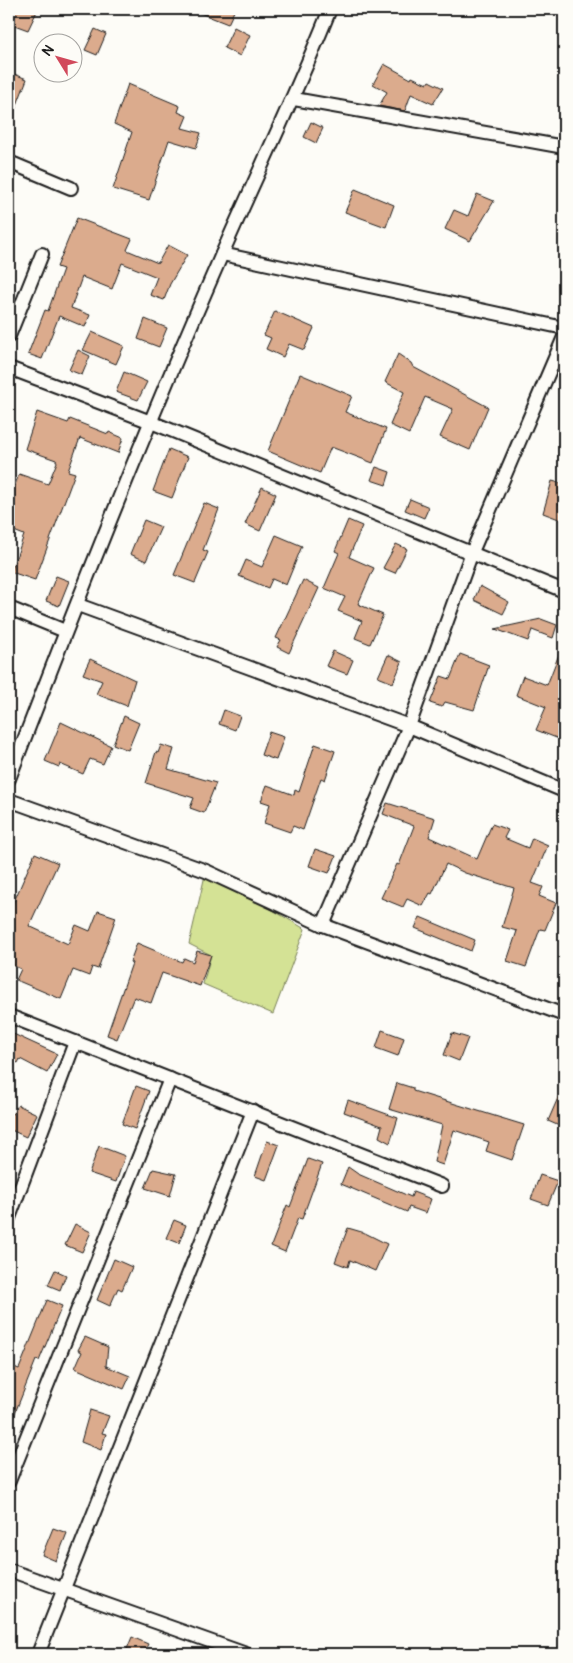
<svg xmlns="http://www.w3.org/2000/svg" width="573" height="1663" viewBox="0 0 573 1663" font-family="Pangolin,sans-serif">
	<rect width="100%" height="100%" fill="#fdfcf7"/>
	<filter id="ink" filterUnits="userSpaceOnUse"><feTurbulence type="fractalNoise" baseFrequency=".02" numOctaves="2"/><feDisplacementMap in="SourceGraphic" scale="10" xChannelSelector="R" yChannelSelector="G"/><feConvolveMatrix kernelMatrix="1 2 1 2 8 2 1 2 1" color-interpolation-filters="sRGB"/></filter>
	<g filter="url(#ink)">
		<path fill="#d4e295" stroke="#787f58" d="M206,871L305,929L273,1014L203,984L211,955L189,944Z"/>
		<g fill="#dbab8d" stroke="#1c1c1c">
			<path d="M9,9H38L28,30L9,23Z"/>
			<path d="M190,9H235L228,24Z"/>
			<path d="M234,27L250,35L240,56L224,48Z"/>
			<path d="M95,29L106,34L97,55L85,50Z"/>
			<path d="M384,64L411,79L412,77L427,84L429,81L443,88L433,104L411,94L405,111L379,106L387,92L373,84Z"/>
			<path d="M9,72L27,79L10,123H9Z"/>
			<path d="M128,84L180,106L178,112L187,116L182,128L201,133L196,148L169,140L149,200L113,189L132,132L114,124Z"/>
			<path d="M311,122L323,128L316,143L304,137Z"/>
			<path d="M355,189L394,205L386,227L345,212Z"/>
			<path d="M477,194L494,201L470,241L445,229L454,210L468,216Z"/>
			<path d="M77,218L132,239L127,250L158,263L168,245L187,255L170,284L164,300L150,295L157,277L122,263L112,289L82,277L71,308L90,315L85,327L59,316L42,359L28,354L45,310L48,311L63,269L57,267Z"/>
			<path d="M275,311L314,328L304,350L289,344L283,357L266,349L271,338L264,335Z"/>
			<path d="M145,319L167,328L159,347L138,339Z"/>
			<path d="M92,332L124,346L116,364L83,350Z"/>
			<path d="M78,350L90,356L82,375L69,370Z"/>
			<path d="M398,354L411,363L413,367L488,407L470,450L440,437L453,409L425,397L409,434L390,425L404,392L385,382Z"/>
			<path d="M124,372L147,382L138,400L116,392Z"/>
			<path d="M300,374L352,396L345,412L386,429L373,463L331,447L320,473L268,451Z"/>
			<path d="M37,412L68,423L70,419L108,434L109,432L123,438L118,453L80,438L68,471L75,473L35,580L11,572L24,535L9,529V502L19,474L48,484L57,462L56,460L25,449Z"/>
			<path d="M169,449L188,457L172,498L153,491Z"/>
			<path d="M376,467L390,472L386,485L371,480Z"/>
			<path d="M552,481L564,484L559,505L564,507V521L543,513Z"/>
			<path d="M262,487L276,494L260,531L245,524Z"/>
			<path d="M410,499L429,507L424,518L405,510Z"/>
			<path d="M204,503L219,509L203,550L208,552L195,583L174,575Z"/>
			<path d="M144,520L161,527L146,561L130,554Z"/>
			<path d="M348,520L362,526L349,557L374,568L358,604L383,615L370,644L355,638L362,621L338,611L345,597L324,588L339,553L335,551Z"/>
			<path d="M276,535L302,546L286,585L272,579L268,588L239,576L246,560L262,567Z"/>
			<path d="M396,544L407,549L395,573L383,568Z"/>
			<path d="M56,576L69,581L59,606L46,601Z"/>
			<path d="M303,580L319,588L289,653L277,647L281,640L276,638Z"/>
			<path d="M480,586L509,602L503,614L474,600Z"/>
			<path d="M541,619L557,625L553,638L532,630L528,641L495,629Z"/>
			<path d="M563,644L564,683L558,699L564,701V729L559,739L536,730L546,707L516,695L523,676L547,685Z"/>
			<path d="M333,651L353,660L347,674L326,666Z"/>
			<path d="M460,654L489,665L474,710L445,702L442,707L430,703L441,676L450,679Z"/>
			<path d="M388,655L402,662L393,683L378,677Z"/>
			<path d="M90,659L135,680L127,706L96,694L102,681L83,674Z"/>
			<path d="M224,710L240,716L235,730L219,724Z"/>
			<path d="M124,716L139,723L128,750L113,744Z"/>
			<path d="M61,722L111,746L103,764L90,759L83,774L60,764L59,767L45,761Z"/>
			<path d="M269,732L284,737L276,760L261,755Z"/>
			<path d="M315,744L335,751L325,780L321,778L303,830L293,826L290,832L264,823L270,804L261,801L267,785L294,795L295,790L299,792Z"/>
			<path d="M161,745L174,749L168,769L216,783L204,813L190,808L194,798L146,783L156,752L158,753Z"/>
			<path d="M387,803L435,818L429,837L477,859L492,824L508,830L504,838L528,848L532,838L548,845L532,883L543,887L539,896L556,903L545,930L540,929L526,967L507,961L517,931L502,927L514,888L465,873L446,864L432,894L430,893L423,906L407,899L403,907L381,898L397,864L399,865L414,826L383,814Z"/>
			<path d="M315,849L336,856L329,873L309,866Z"/>
			<path d="M35,853L58,863L29,926L68,944L76,925L90,931L98,911L116,917L98,969L92,967L89,976L73,970L61,999L16,980L21,969L9,964V913Z"/>
			<path d="M420,917L475,940L471,951L415,928Z"/>
			<path d="M137,943L182,962L184,958L193,962L197,951L211,955L200,986L162,973L151,1003L134,997L117,1039L107,1035L132,963L130,962Z"/>
			<path d="M382,1030L404,1038L398,1056L376,1048Z"/>
			<path d="M9,1032L57,1054L47,1073L20,1059L18,1063L9,1059Z"/>
			<path d="M452,1033L468,1038L459,1061L444,1055Z"/>
			<path d="M397,1083L413,1088V1091L524,1125L512,1160L486,1151L489,1142L454,1130L443,1165L434,1162L442,1125L389,1109Z"/>
			<path d="M564,1084V1128L548,1121Z"/>
			<path d="M136,1086L149,1091L135,1129L122,1124Z"/>
			<path d="M348,1100L398,1118L390,1143L379,1137L382,1126L344,1112Z"/>
			<path d="M18,1105L37,1114L26,1137L9,1129V1112L13,1114Z"/>
			<path d="M267,1141L279,1145L266,1180L255,1176Z"/>
			<path d="M99,1146L125,1156L116,1182L89,1173Z"/>
			<path d="M308,1159L322,1164L302,1219L298,1218L285,1252L271,1246L287,1205L290,1207Z"/>
			<path d="M348,1167L358,1174L411,1197L413,1192L431,1199L426,1213L409,1207L407,1212L341,1184Z"/>
			<path d="M153,1169L176,1174L170,1196L145,1188Z"/>
			<path d="M540,1175L558,1181L548,1205L531,1199Z"/>
			<path d="M174,1220L186,1225L179,1243L166,1238Z"/>
			<path d="M75,1224L91,1232L82,1252L65,1245Z"/>
			<path d="M348,1228L365,1233L387,1244L375,1271L350,1260L348,1267L335,1262Z"/>
			<path d="M114,1259L132,1267L122,1290L118,1288L110,1306L97,1300Z"/>
			<path d="M55,1270L66,1275L60,1290L48,1285Z"/>
			<path d="M47,1300L62,1306L39,1361L36,1360L9,1428V1365L19,1369Z"/>
			<path d="M85,1337L108,1347L106,1366L130,1376L124,1389L75,1368L82,1352L78,1350Z"/>
			<path d="M90,1410L109,1416L102,1433L106,1434L101,1450L81,1442Z"/>
			<path d="M53,1528L67,1533L56,1561L42,1555Z"/>
			<path d="M132,1637L148,1644L143,1654H125Z"/>
		</g>
		<g fill="none" stroke-linecap="round" stroke-linejoin="round">
			<defs>
				<g id="street">
					<path d="M294,99L564,147"/>
					<path d="M9,162L71,188"/>
					<path d="M222,254L564,328"/>
					<path d="M9,336L42,254"/>
					<path d="M9,368L151,422L564,591"/>
					<path d="M78,605L409,726L564,791"/>
					<path d="M9,608L65,631"/>
					<path d="M9,779C76,603 146,427 222,254C258,172 297,92 330,9"/>
					<path d="M9,800L206,871L323,925L564,1015"/>
					<path d="M323,925L409,726L472,552L564,337"/>
					<path d="M9,1016L442,1186"/>
					<path d="M9,1218L75,1042"/>
					<path d="M9,1481L170,1079"/>
					<path d="M9,1570L246,1654"/>
					<path d="M38,1654L253,1111"/>
				</g>
			</defs>
			<use href="#street" stroke="#1c1c1c" stroke-width="16"/>
			<use href="#street" stroke="#fdfcf7" stroke-width="12"/>
		</g>
	</g>
	<rect width="573" height="1663" fill="none" stroke="#fdfcf7" stroke-width="30"/>
	<rect x="15" y="15" width="543" height="1633" fill="none" stroke="#1c1c1c" stroke-width="2" filter="url(#ink)"/>
	<g transform="translate(58 58) rotate(307)"><circle r="24" fill="#fdfcf7" stroke="#a3a29f"/>
	<path d="M0-4L9 19L0 12L-9 19Z" fill="#d1495b"/>
	<text y="-8" font-size="14" font-weight="bold" text-anchor="middle" fill="#1c1c1c">N</text>
	</g>
</svg>
